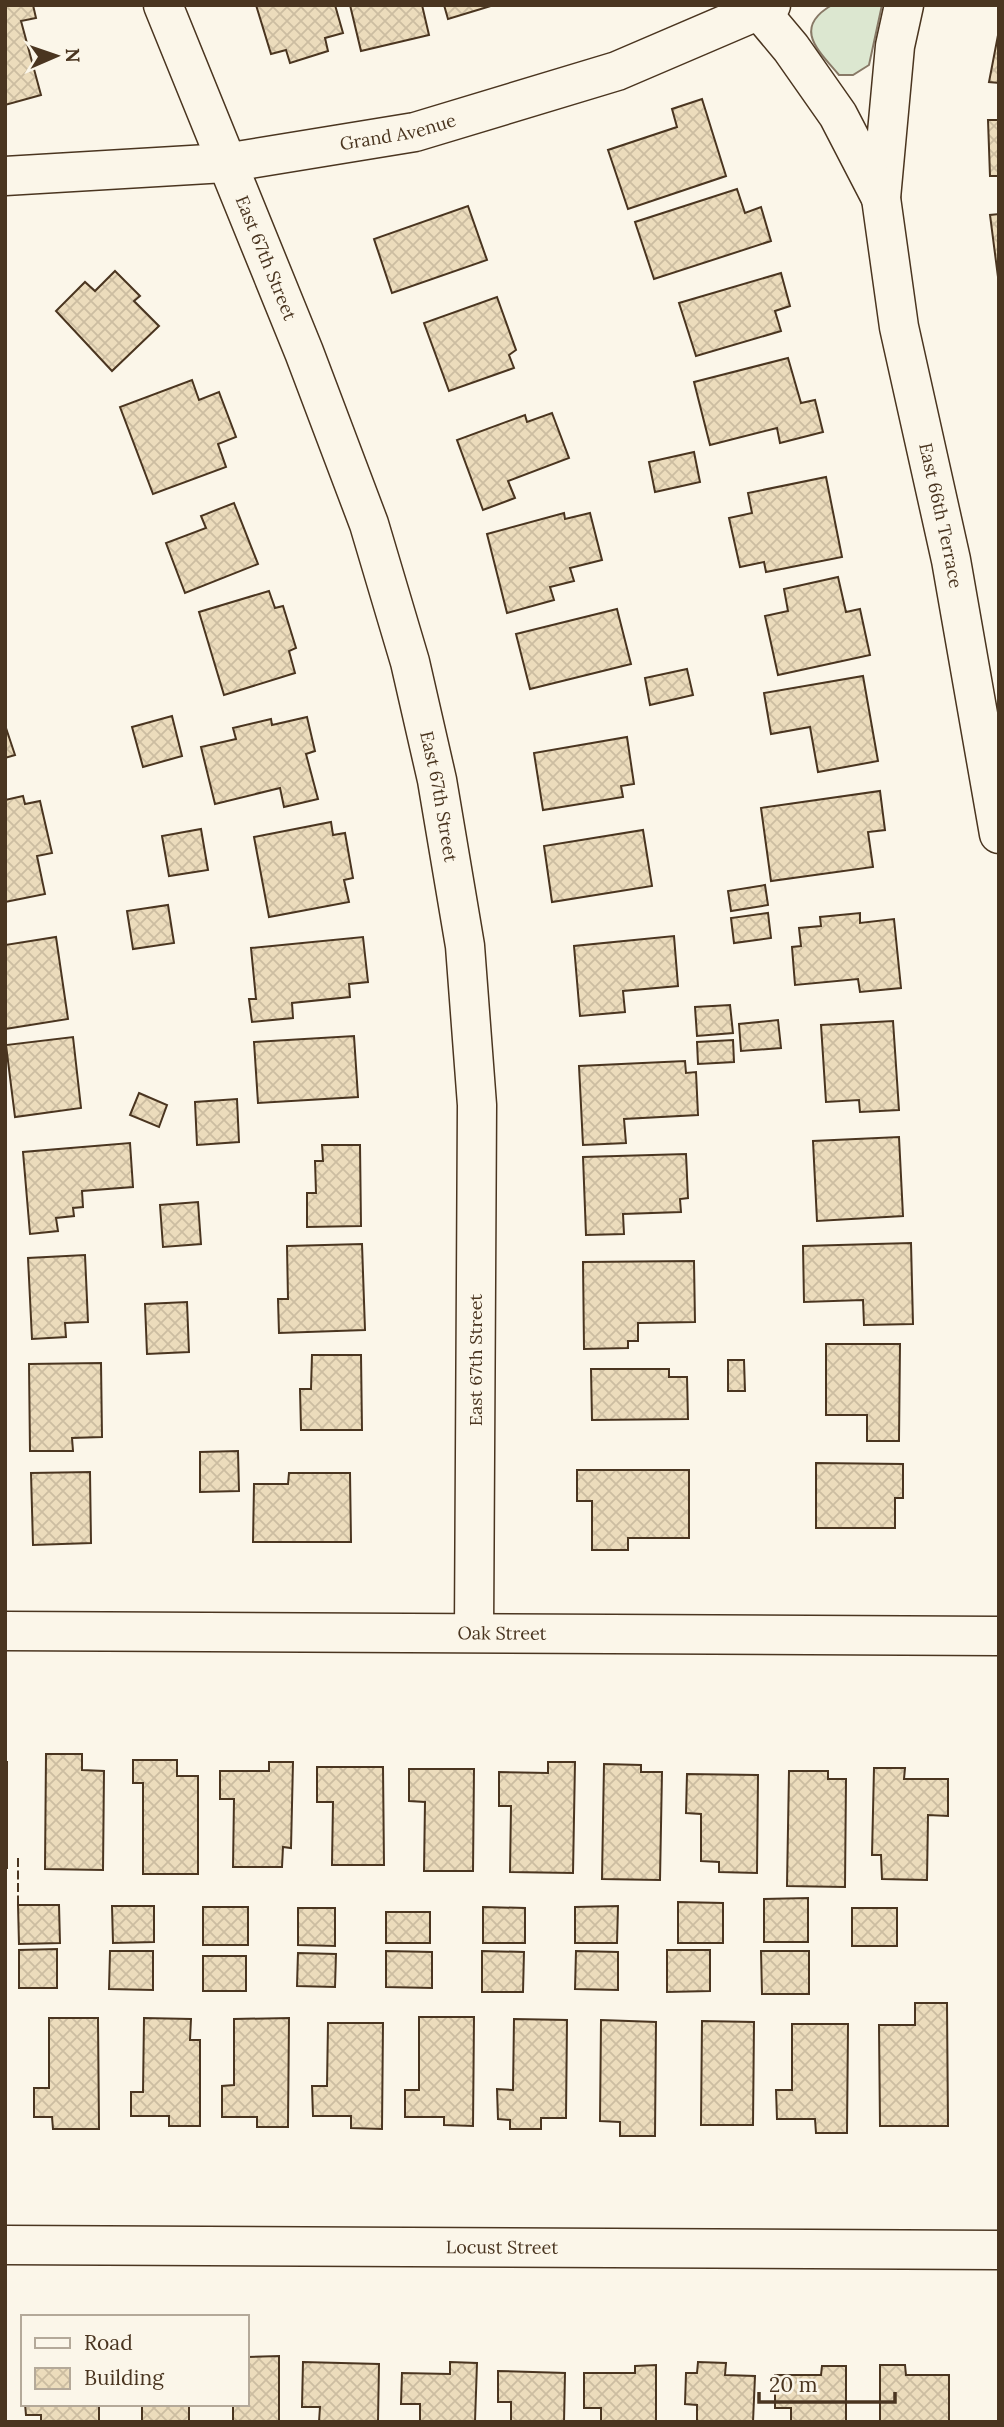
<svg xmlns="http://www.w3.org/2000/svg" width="1004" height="2427" viewBox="0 0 1004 2427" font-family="Lora,serif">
	<defs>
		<pattern id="building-cross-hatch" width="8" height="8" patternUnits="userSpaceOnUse" patternTransform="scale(1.75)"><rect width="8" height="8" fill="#ecdcbc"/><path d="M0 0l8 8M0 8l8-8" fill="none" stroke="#ccbda1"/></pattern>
	</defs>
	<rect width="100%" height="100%" fill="#fbf6e9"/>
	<path fill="#dce7d0" stroke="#887966" stroke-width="2" d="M832,5H882L869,65L853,75H839C818,50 792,28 832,5Z"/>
	<g fill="url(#building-cross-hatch)" stroke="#4a3520" stroke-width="2">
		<path d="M5,5H33L36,18L21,21L41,95L5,105Z"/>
		<path d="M256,5H335L343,33L325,38L328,51L290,63L286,50L271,54Z"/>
		<path d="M350,5H422L429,35L361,51Z"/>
		<path d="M444,5H494L448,19Z"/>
		<path d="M999,30V83L989,82Z"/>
		<path d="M702,99L726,176L628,209L608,150L677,127L672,109Z"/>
		<path d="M988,120H999V176H990Z"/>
		<path d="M737,189L745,213L761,207L771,241L654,279L635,222Z"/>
		<path d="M468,206L487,260L392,293L374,239Z"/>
		<path d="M999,214V277H998L990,215Z"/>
		<path d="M115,271L140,296L134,301L159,326L112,371L56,311L85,282L95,291Z"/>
		<path d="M781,273L790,306L775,311L781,331L696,356L679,303Z"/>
		<path d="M497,297L516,350L509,355L514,368L449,391L424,323Z"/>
		<path d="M788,358L801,403L815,400L823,432L780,443L777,428L710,445L694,382Z"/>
		<path d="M192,380L199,400L219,392L236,437L218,444L226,467L153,494L120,407Z"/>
		<path d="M552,413L569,458L508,481L515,498L483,510L457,440L525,415L527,422Z"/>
		<path d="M694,452L700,482L655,492L649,462Z"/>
		<path d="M826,477L842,557L766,572L764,562L740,567L729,518L752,513L748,493Z"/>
		<path d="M234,503L258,564L185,593L166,543L206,528L201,516Z"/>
		<path d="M564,513L565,519L590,513L602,560L570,568L574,581L550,587L554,600L507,613L487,534Z"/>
		<path d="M838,577L846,612L860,609L870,655L778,675L765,616L788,611L784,589Z"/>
		<path d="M269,591L275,608L283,606L296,648L289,651L295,673L224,695L199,612Z"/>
		<path d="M617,609L631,664L530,689L516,634Z"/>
		<path d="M687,669L693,695L650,705L645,678Z"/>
		<path d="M863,676L878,761L818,772L810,727L771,734L764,693Z"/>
		<path d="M172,716L182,756L143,767L132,727Z"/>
		<path d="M307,717L315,751L306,754L318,799L284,807L280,788L215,804L201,747L236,739L233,728L271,719L272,725Z"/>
		<path d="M5,725L15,755L5,758Z"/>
		<path d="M627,737L634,784L621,786L623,797L543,810L534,753Z"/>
		<path d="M880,791L885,830L868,832L873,867L771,881L761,808Z"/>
		<path d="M23,796L25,804L40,801L52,853L37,856L45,894L5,902V800Z"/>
		<path d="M331,822L333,835L345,833L353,878L344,880L349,902L269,917L254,837Z"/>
		<path d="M201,829L208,870L169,876L162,836Z"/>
		<path d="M643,830L652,886L552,902L544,846Z"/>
		<path d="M765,885L768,905L731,911L728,891Z"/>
		<path d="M168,905L174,943L133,949L127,911Z"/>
		<path d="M768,913L771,938L734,943L731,918Z"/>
		<path d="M860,913V923L894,919L901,988L860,992L858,979L795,985L792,947L801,946L799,928L821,926L820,917Z"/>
		<path d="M674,936L678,986L623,991L625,1012L580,1016L574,946Z"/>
		<path d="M56,937L68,1019L5,1029V945Z"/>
		<path d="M363,937L368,982L349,984L350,997L292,1003L293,1018L252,1022L249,999H256L251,948Z"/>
		<path d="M730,1005L733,1033L697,1036L695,1007Z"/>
		<path d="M778,1020L781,1048L741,1051L739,1024Z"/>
		<path d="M893,1021L899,1110L860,1112L859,1100L826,1102L821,1025Z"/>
		<path d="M354,1036L358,1097L258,1103L254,1042Z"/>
		<path d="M73,1037L81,1108L15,1117L6,1045Z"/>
		<path d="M733,1040L734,1062L698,1064L697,1042Z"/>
		<path d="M685,1061L686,1073L696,1072L698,1115L624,1119L626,1143L583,1145L579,1066Z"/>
		<path d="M139,1093L167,1105L159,1127L130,1115Z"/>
		<path d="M237,1099L239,1142L197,1145L195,1102Z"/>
		<path d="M899,1137L903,1216L817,1221L813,1141Z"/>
		<path d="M130,1143L133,1187L82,1191L83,1207L73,1208L74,1216L56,1218L58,1231L30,1234L23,1152Z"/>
		<path d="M322,1145H360L361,1226L307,1227V1193H316L315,1161H323Z"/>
		<path d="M686,1154L688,1198L680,1199L681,1212L623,1214L624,1234L586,1235L583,1157Z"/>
		<path d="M198,1202L201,1244L163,1247L160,1205Z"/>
		<path d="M911,1243L913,1324L864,1325L863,1300L804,1302L803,1246Z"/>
		<path d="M362,1244L365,1330L279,1333L278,1299H288L287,1246Z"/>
		<path d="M85,1255L88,1322L65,1323L66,1337L32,1339L28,1258Z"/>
		<path d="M694,1261L695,1322L638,1323V1341H628V1348L584,1349L583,1262Z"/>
		<path d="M187,1302L189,1352L147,1354L145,1304Z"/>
		<path d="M826,1344H900L899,1441H867V1415H826Z"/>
		<path d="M312,1355H361L362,1430H301L300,1389H311Z"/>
		<path d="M728,1360H744L745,1391H728Z"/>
		<path d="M101,1363L102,1437L72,1438L73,1451H30L29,1364Z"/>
		<path d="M591,1369H669V1377H687L688,1419L592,1420Z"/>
		<path d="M238,1451L239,1491L200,1492V1452Z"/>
		<path d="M816,1463L903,1464V1498H895V1528H816Z"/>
		<path d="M577,1470H689V1538H628V1550H592V1501H577Z"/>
		<path d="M90,1472L91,1543L33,1545L31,1473Z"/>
		<path d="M289,1473H350L351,1542H253L254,1484H288Z"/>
		<path d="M46,1754H82V1770L104,1771L103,1870L45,1869Z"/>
		<path d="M133,1760H177V1776H198V1874H143V1783H133Z"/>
		<rect x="5" y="1762" width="2" height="106"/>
		<path d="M269,1762H293L291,1848L283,1847L282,1867H233L234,1799H220V1771H269Z"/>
		<path d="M548,1762H575L573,1873L510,1872L511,1806H499V1772L548,1773Z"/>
		<path d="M604,1764L641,1765V1772H662L660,1880L602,1879Z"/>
		<path d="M317,1767H383L384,1865H332L333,1802H317Z"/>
		<path d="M874,1768H905L904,1779H948V1816L928,1815L927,1880L882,1879L881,1855H872Z"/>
		<path d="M409,1769H474L473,1871H424L425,1802L409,1801Z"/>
		<path d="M789,1771H828V1779H846L845,1887L787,1886Z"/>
		<path d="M687,1774L758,1775L757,1873L719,1872V1862L701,1861V1814L686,1813Z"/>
		<path d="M808,1898V1942H764V1899Z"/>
		<path d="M678,1902L723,1903V1943H678Z"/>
		<path d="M18,1905H59L60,1943L19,1944Z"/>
		<path d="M112,1906H154V1942L113,1943Z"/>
		<path d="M618,1906L617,1943H575V1907Z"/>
		<rect x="203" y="1907" width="45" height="38"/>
		<path d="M483,1907L525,1908V1943H483Z"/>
		<path d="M298,1908H335V1946L298,1945Z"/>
		<rect x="852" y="1908" width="45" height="38"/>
		<rect x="386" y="1912" width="44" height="31"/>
		<path d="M57,1949V1988H19V1950Z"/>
		<path d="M667,1950H710V1991L667,1992Z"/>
		<path d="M110,1951H153V1990L109,1989Z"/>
		<path d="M386,1951L432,1952V1988L386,1987Z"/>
		<path d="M482,1951L524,1952L523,1992H482Z"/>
		<path d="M576,1951L618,1952V1990L575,1989Z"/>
		<path d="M761,1951H809V1994H762Z"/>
		<path d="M298,1953L336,1954L335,1987L297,1986Z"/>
		<rect x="203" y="1956" width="43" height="35"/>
		<path d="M915,2003H947L948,2126H880L879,2025H915Z"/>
		<path d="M419,2017H474L473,2126L444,2125V2117H405V2090H419Z"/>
		<path d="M49,2018H98L99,2129H53L52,2117H34V2088H49Z"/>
		<path d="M144,2018L191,2019L190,2040H200V2126H169V2116H131V2092H143Z"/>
		<path d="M289,2018L288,2127H257V2117H222V2086L234,2085V2019Z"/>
		<path d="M514,2019L567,2020L566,2118H541V2129H510V2120L498,2119L497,2089L513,2090Z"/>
		<path d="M601,2020L656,2022L655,2136H620V2122L600,2121Z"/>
		<path d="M702,2021L754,2022L753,2125H701Z"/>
		<path d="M328,2023H383L382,2129L351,2128V2116H313L312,2086H327Z"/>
		<path d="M792,2024H848L847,2133H816L815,2119H777L776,2090H792Z"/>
		<path d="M279,2356V2422H233V2404H247V2357Z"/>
		<path d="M303,2362L379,2364L378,2422H319L320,2407H302Z"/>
		<path d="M450,2362L477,2363L475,2422H420V2404H401L402,2373L450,2374Z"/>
		<path d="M698,2362L726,2363L725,2375L755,2376L753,2422H697V2405L685,2404L686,2373H697Z"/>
		<path d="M656,2365V2422H601V2408H584V2373H635V2366Z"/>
		<path d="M880,2365H905L906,2375H949V2422H880Z"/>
		<path d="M822,2366H846V2422H791V2408H775V2375H821Z"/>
		<path d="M498,2371L565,2373L564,2422H511V2402H498Z"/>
		<path d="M25,2404H99V2422H41V2415H26Z"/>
		<rect x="142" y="2404" width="47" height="18"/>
	</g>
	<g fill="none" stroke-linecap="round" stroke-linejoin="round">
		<defs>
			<g id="street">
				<path id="s1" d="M163,5L304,352L369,524L410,662L437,780L465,946L477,1105L474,1632"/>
				<path id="s2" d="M904,5L895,46L881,198L899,327L951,560L999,834"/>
				<path d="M760,11L791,48L838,115L881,198"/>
				<path id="s3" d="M5,176L225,163L415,132L617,71L771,5"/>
				<path id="s4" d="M5,1631L999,1636"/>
				<path id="s5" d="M5,2245L999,2250"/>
			</g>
		</defs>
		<use href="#street" stroke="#4a3520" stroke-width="41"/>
		<use href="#street" stroke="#fbf6e9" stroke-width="38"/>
		<path stroke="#4a3520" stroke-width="2" stroke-dasharray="9 3.5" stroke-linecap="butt" d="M18,1858V1905"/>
	</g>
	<g text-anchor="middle" stroke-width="5" stroke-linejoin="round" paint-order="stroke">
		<g font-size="18" fill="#4a3520" stroke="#fbf6e9">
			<text dy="6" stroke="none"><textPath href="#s3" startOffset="396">Grand Avenue</textPath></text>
			<text dy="6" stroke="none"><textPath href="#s1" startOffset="273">East 67th Street</textPath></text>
			<text dy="6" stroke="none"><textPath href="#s2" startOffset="518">East 66th Terrace</textPath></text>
			<text dy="6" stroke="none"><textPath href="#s1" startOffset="840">East 67th Street</textPath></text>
			<text transform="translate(476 1360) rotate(-90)" y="6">East 67th Street</text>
			<text dy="6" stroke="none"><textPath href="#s4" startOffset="497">Oak Street</textPath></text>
			<text dy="6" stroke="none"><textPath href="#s5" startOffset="497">Locust Street</textPath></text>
		</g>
	</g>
	<rect width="1004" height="2427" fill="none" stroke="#4a3520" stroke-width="14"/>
	<rect x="21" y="2315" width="228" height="91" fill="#fbf6e9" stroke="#b4a999" stroke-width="2"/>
	<rect x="35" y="2338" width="35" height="10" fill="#fbf6e9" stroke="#b4a999" stroke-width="2"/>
	<text x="84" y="2350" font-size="21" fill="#4a3520">Road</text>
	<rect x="35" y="2368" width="35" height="21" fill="url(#building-cross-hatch)" stroke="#b4a999" stroke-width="2"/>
	<text x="84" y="2385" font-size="21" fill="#4a3520">Building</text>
	<g transform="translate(56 56) rotate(88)" stroke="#fbf6e9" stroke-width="5" paint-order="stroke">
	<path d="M0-5L12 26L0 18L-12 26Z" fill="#4a3520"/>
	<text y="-10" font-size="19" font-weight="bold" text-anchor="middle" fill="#4a3520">N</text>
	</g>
	<path d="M759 2392v10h136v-10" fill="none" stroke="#4a3520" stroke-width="3.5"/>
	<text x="769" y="2392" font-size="21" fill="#4a3520" stroke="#fbf6e9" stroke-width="5" paint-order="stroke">20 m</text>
</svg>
